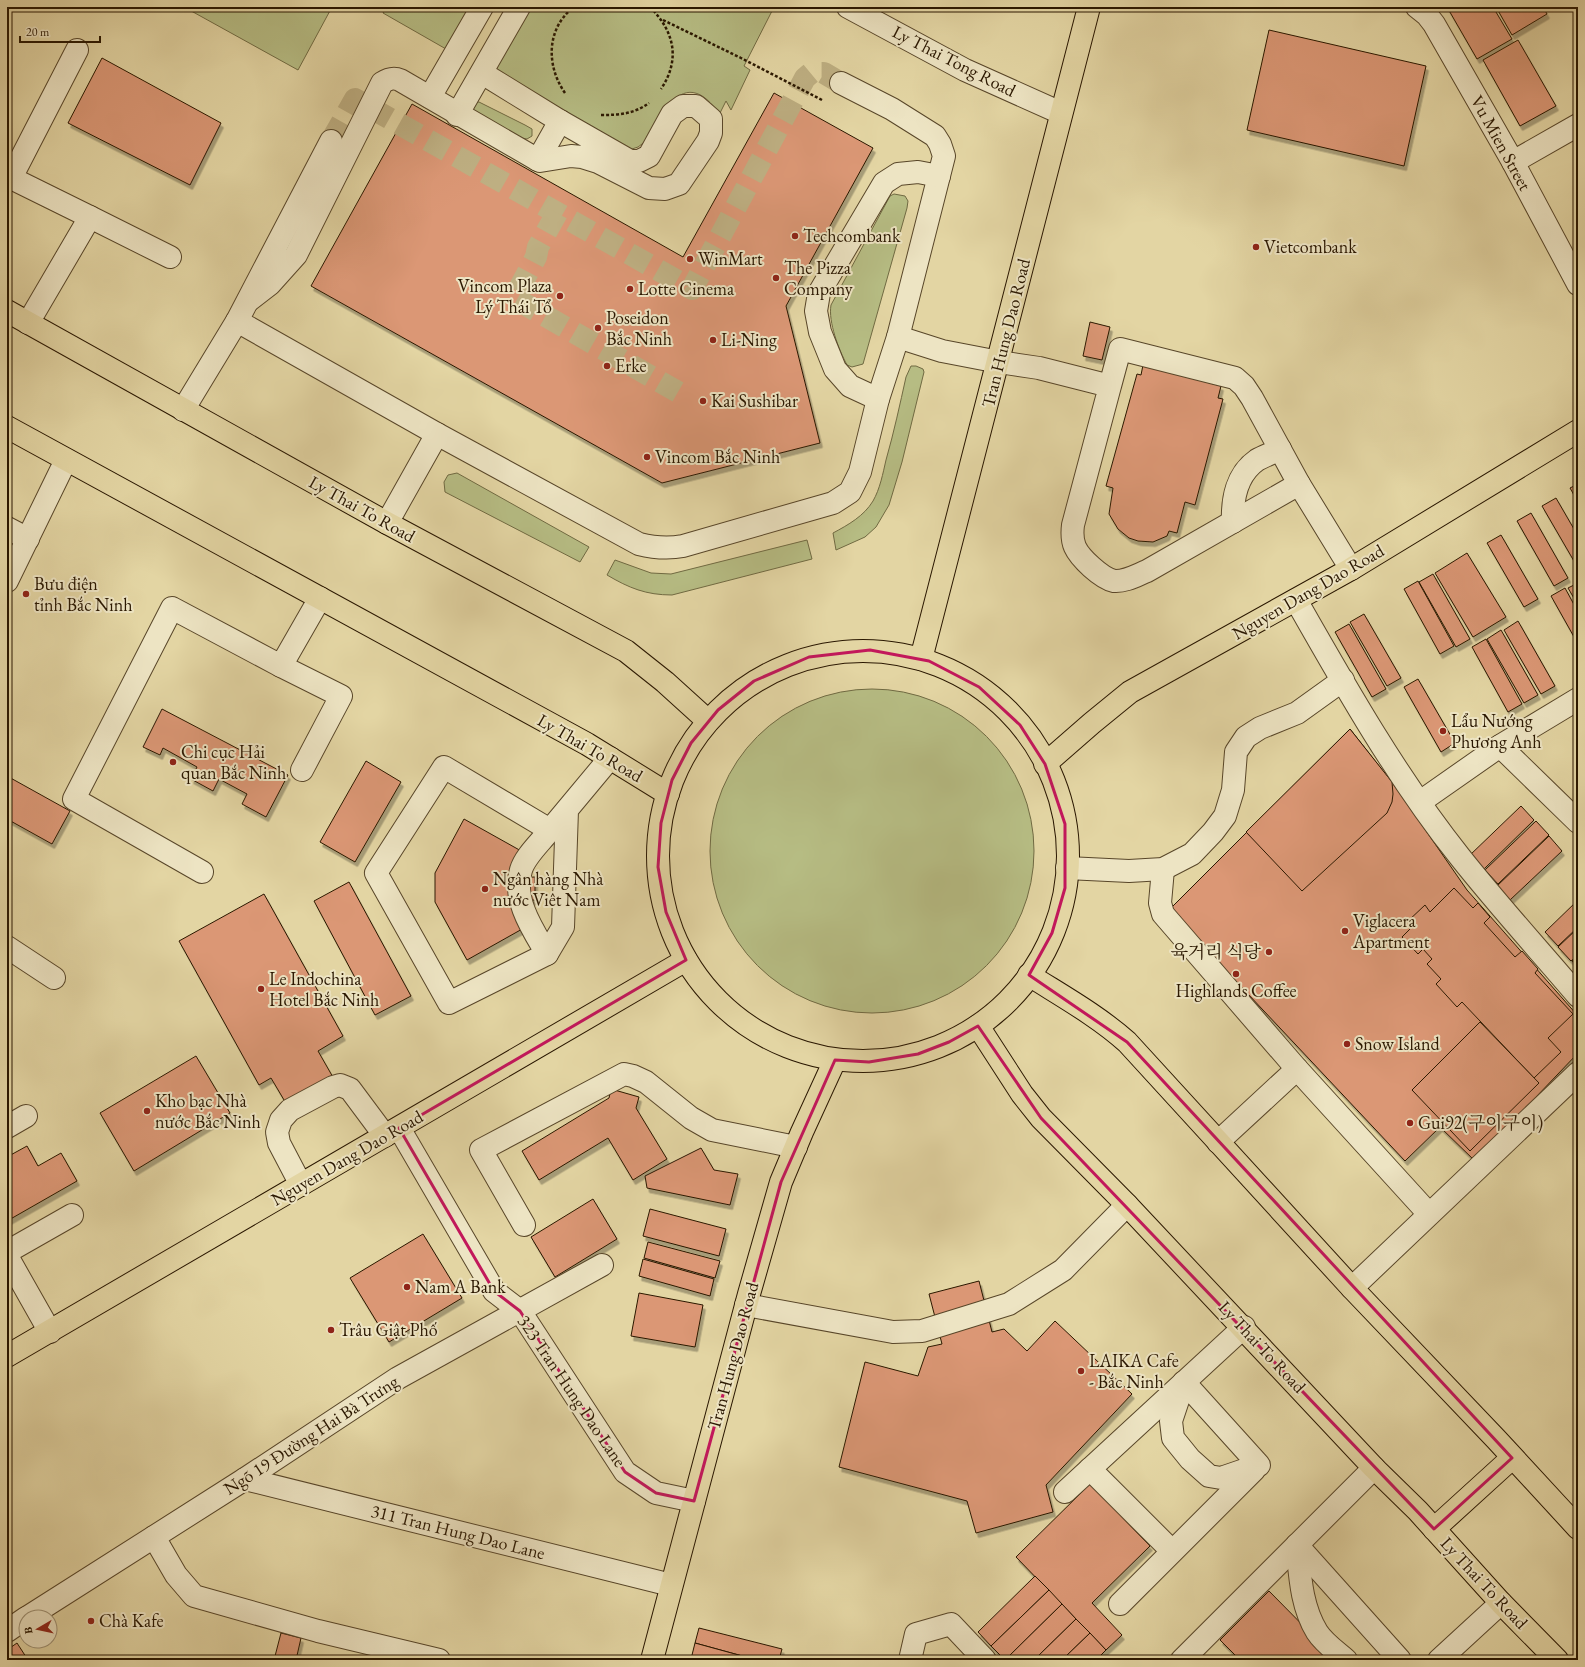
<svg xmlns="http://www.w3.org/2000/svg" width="1585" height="1667" viewBox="0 0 1585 1667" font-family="'EB Garamond','Noto Serif KR',serif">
	<defs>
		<filter id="shadow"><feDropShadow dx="2.5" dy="4.5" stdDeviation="0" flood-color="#0004"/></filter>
	</defs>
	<rect width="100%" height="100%" fill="#e3d5a3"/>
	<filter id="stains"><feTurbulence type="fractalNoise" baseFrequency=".005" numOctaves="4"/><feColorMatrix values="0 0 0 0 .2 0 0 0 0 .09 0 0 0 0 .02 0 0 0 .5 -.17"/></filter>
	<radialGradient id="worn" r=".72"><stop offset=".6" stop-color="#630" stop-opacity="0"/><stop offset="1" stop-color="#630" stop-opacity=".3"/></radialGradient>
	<g fill="#b6bc83" stroke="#706a42">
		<path d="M184,7H332L298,70Z"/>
		<path d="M386,7H470L446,49L383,13Z"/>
		<path d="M523,7H770L773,9L744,66L750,70L731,110L726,101L719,115C709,97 691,83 674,100L646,141L638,147L629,150L482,73Z"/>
		<path d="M476,102H479L525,125L532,129V136L527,139L521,138L474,111L473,108Z"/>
		<path d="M894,194L905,196L908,201L907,208L863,364L852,367L847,365C839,350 828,322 831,305L890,196Z"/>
		<path d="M911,366H916L923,369L924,372L902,462L889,505L876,527L865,537L836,550L833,533C848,525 864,516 873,501C880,489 883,473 886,460C894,432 900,404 906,377Z"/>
		<path d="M457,473L589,547L580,562L445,492L444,482L448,475Z"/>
		<path d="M807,540L812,559L672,595C646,595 629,588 607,575L615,560L651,573L671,574Z"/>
		<circle cx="872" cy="851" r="162"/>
	</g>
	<g fill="#db9774" stroke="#2a1700" filter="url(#shadow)">
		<path d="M1447,7H1493L1512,39L1477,59Z"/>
		<path d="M1496,7H1543L1547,14L1512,35Z"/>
		<path d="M1269,30L1426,66L1404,166L1247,130Z"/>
		<path d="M1518,40L1556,106L1520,126L1483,60Z"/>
		<path d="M102,58L221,123L190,185L68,123Z"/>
		<path d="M774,93L873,148L786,306L820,443L662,483L311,286L412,104L683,257Z"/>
		<path d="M1090,322L1110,327L1102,360L1083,356Z"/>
		<path d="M1143,365L1221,386L1218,398L1223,399L1195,505L1185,502L1177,533L1169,531L1167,536L1153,542L1138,541L1129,538L1118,529L1109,514L1113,488L1106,486L1137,374L1141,375Z"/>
		<path d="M1578,484V502L1570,488Z"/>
		<path d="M1556,498L1578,536V568L1542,506Z"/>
		<path d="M1531,513L1568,578L1554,586L1517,521Z"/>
		<path d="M1501,535L1538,599L1524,607L1487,543Z"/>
		<path d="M1467,553L1506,617L1473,637L1435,573Z"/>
		<path d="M1433,574L1470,639L1456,647L1419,582Z"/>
		<path d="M1418,581L1454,646L1440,654L1404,589Z"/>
		<path d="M1578,583V605L1568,588Z"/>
		<path d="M1565,588L1578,612V644L1551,596Z"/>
		<path d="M1364,614L1401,678L1387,686L1350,622Z"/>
		<path d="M1518,621L1555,686L1541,694L1504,630Z"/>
		<path d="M1349,624L1386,689L1372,697L1335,632Z"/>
		<path d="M1501,630L1538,695L1524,703L1487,639Z"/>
		<path d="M1486,639L1522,704L1508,712L1472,647Z"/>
		<path d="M1418,679L1455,743L1441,752L1404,687Z"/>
		<path d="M162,709L288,775L266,817L242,804L247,794L219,779L213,791L191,779L197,767L163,748L160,755L143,747Z"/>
		<path d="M1350,729L1397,789L1467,890L1578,1016V1053L1475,1161L1440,1127L1405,1161L1169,910Z"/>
		<path d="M1350,729L1392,782L1393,794L1392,802L1387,813L1302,891L1246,832Z"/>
		<path d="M366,761L401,782L355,862L320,842Z"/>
		<path d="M7,776L70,811L52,844L7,819Z"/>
		<path d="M1521,806L1534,820L1483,870L1469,856Z"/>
		<path d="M464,819L523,852L508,878L535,877V900L508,901L524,928L467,960L435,902V873Z"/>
		<path d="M1536,821L1549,835L1498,884L1485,870Z"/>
		<path d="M1549,836L1562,851L1510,900L1497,886Z"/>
		<path d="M349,882L411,996L375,1015L314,901Z"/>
		<path d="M1454,888L1473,908L1478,903L1490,917L1484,923L1515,957L1522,951L1538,969L1535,973L1573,1014L1548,1038L1561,1052L1534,1078L1462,1002L1457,1007L1436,984L1441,979L1427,964L1432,959L1423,949L1418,954L1402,937L1412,927L1407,922L1425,905L1430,912Z"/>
		<path d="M264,894L343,1036L318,1051L334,1079L287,1105L271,1078L259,1085L179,941Z"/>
		<path d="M1578,900V927L1558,946L1545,932Z"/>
		<path d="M1578,928V955L1571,961L1558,947Z"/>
		<path d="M1578,956V968L1572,961Z"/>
		<path d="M1480,1022L1539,1083L1470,1151L1412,1090Z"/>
		<path d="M196,1056L230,1113L134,1171L100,1113Z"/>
		<path d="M611,1089L639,1097L636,1108L667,1159L633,1180L608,1138L539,1180L522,1151L609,1098Z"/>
		<path d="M27,1146L38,1166L61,1153L77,1181L7,1221V1157Z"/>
		<path d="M701,1148L714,1170L738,1174L730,1205L647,1188L645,1176Z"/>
		<path d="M593,1199L617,1239L555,1277L531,1237Z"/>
		<path d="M650,1209L726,1229L719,1256L643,1236Z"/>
		<path d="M423,1234L462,1298L389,1342L350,1278Z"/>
		<path d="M648,1242L720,1261L715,1278L644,1258Z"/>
		<path d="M643,1259L714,1279L710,1296L639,1276Z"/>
		<path d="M979,1281L992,1332L1004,1329L1027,1351L1055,1321L1132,1394L1046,1485L1053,1512L976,1533L967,1501L839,1467L865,1362L918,1376L928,1347L942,1344L929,1294Z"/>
		<path d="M639,1293L703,1305L695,1347L631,1336Z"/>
		<path d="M1090,1484L1150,1546L1092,1603L1122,1635L1106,1650L1016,1557Z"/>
		<path d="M1035,1576L1049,1590L991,1646L978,1632Z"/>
		<path d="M1049,1590L1062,1604L1005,1660L991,1646Z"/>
		<path d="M1269,1591L1337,1660H1240L1220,1640Z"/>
		<path d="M1062,1604L1076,1619L1034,1660H1005Z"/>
		<path d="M1076,1619L1090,1633L1062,1660H1034Z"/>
		<path d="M699,1628L782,1649L779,1660H757L695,1643Z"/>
		<path d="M281,1633L301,1638L296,1660H274Z"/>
		<path d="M1090,1633L1106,1650L1096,1660H1062Z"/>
		<path d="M17,1643L28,1660H7V1650Z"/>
		<path d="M695,1643L757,1660L691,1659Z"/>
		<path d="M367,1655L387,1660H366Z"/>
	</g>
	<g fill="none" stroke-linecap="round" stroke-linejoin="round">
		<g stroke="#beaf82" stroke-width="22" stroke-dasharray="22 11" stroke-linecap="butt">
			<path d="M331,141L355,99L692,289L805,78L811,73H824L841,83"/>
			<path d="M557,213L538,247L536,257L514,298L678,392"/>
		</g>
		<defs>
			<g id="minor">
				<path d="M848,7L965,70L1061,113"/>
				<path d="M1417,7L1427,15L1434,24L1513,162L1578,284"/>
				<path d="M77,50L11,178L90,217"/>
				<path d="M430,97L482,7"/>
				<path d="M457,115L519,7"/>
				<path d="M538,160L560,121"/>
				<path d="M1513,162L1578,125"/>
				<path d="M248,301L270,284L296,255L382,83C388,79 393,77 400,80L538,160L540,161L571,156L582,157L598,162L649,188L665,189L679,184L708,141L711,133V119L696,106H683L672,114L649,156L639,161H630L560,121L482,73"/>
				<path d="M237,321L437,434L639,544C655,548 668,549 683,546L833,503L850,492L860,472L878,399L898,337L944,156L940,144L935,136L892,109L841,83"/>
				<path d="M28,323L90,217L170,257"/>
				<path d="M898,337L942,351L999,362L1039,368L1110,386L1073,525C1072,533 1072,540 1075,547C1080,558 1101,578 1114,581C1125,582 1137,575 1147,571L1299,484L1252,398L1244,386L1235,378L1120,349L1110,386"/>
				<path d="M878,399L850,386L835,369L820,332L816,311L819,293L884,183L898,174L918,172L939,176"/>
				<path d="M183,410L237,321L331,141"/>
				<path d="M1299,484L1351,569"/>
				<path d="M1233,522C1232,499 1237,474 1257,460C1264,456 1273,453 1280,449"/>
				<path d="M387,523L437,434"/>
				<path d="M7,528L28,539"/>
				<path d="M7,581L66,460"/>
				<path d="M1296,600C1346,688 1397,778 1460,857C1498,905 1539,950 1578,996"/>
				<path d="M281,666L341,696L302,770"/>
				<path d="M1578,699L1500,746L1578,822"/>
				<path d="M1420,802L1500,746"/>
				<path d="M567,810L563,927L547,954L449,1003L376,873L444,767L550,830L610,758"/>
				<path d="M1067,868L1129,871L1163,869L1192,854L1213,832L1225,816L1233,790L1236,752L1246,737L1260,728L1297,713L1343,680"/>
				<path d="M1163,869L1160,903L1163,914L1297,1069"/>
				<path d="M202,872L74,799L172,608L281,666L320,598"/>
				<path d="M7,947L54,978"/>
				<path d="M547,954C533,930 512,900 521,870C525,856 541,842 550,830"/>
				<path d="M7,1127L26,1116"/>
				<path d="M399,1128L494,1291L520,1311L625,1472L656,1493L694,1501"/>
				<path d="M1218,1142L1297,1069L1429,1214"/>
				<path d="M301,1185L279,1143L277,1132L281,1120L290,1110L333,1087L340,1085L350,1089L385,1136"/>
				<path d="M524,1225L481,1150L624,1074L633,1076L646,1082L691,1118L712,1130L796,1147"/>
				<path d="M7,1252L72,1215"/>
				<path d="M7,1256L50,1332"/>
				<path d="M1352,1288L1578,1073"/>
				<path d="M746,1305L893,1332L922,1331L1009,1304L1063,1270L1127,1205"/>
				<path d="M1184,1382L1259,1465L1221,1478L1209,1476L1190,1459L1173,1438L1171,1421Z"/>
				<path d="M1374,1468L1297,1545L1400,1660"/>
				<path d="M1090,1469L1172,1551"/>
				<path d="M245,1479L671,1585"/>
				<path d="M1065,1492L1244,1327"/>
				<path d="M154,1537L176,1575L194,1596L318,1631L439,1660"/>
				<path d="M1297,1545C1300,1575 1301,1606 1317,1632C1324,1643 1337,1652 1346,1660"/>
				<path d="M1120,1604L1254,1470"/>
				<path d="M28,1617L245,1479L398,1378L602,1265"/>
				<path d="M7,1631L26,1618"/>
				<path d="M910,1660L916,1634L951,1624L985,1660"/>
				<path d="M1182,1660L1297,1545"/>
				<path d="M1439,1660L1501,1603"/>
			</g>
			<g id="major">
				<path d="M7,311L387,523L626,651L665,682L708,721"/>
				<path d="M7,427L587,744L668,794"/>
				<circle cx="863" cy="856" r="205"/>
				<path d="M921,659L1089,7"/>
				<path d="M1045,764L1092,723L1130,692L1351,569L1578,431"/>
				<path d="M1029,975C1062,996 1098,1016 1127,1042L1352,1288L1496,1439L1578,1528"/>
				<path d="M978,1026L1022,1094L1041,1118L1127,1205L1374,1468L1418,1511L1501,1603L1557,1660"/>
				<path d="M7,1356L686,960"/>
				<path d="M1434,1529L1512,1458"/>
				<path d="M652,1660L749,1294L781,1182L802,1132L835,1060"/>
			</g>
		</defs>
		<use href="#minor" stroke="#584629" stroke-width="24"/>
		<use href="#major" stroke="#2a1700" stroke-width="24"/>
		<g stroke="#2a1700" stroke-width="2.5" stroke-dasharray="3 2" stroke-linecap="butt">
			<path d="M650,7C674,31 681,59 661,89"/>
			<path d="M663,20L741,58L822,100"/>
			<path d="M565,93C546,66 546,28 574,7"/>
			<path d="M601,115C619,115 634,114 649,103"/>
		</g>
		<use href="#minor" stroke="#ede4c3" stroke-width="22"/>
		<use href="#major" stroke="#e3d5a3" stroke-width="22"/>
	</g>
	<path fill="none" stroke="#c2185b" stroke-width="3" stroke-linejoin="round" d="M870,650L929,661L979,687L1020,725L1045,764L1065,824V888L1052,933L1029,975L1127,1042L1512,1458L1434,1529L1041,1118L978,1026L949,1042L918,1054L869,1062L835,1060L781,1182L694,1501L656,1493L625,1472L520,1311L494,1291L399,1128L686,960L666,912L658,867L661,823L672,780L691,743L718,710L754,681L809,657Z"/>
	<g fill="#8f2418" stroke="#ede4c3" stroke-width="1.5">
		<circle cx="795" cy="236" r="4"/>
		<circle cx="1256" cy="247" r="4"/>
		<circle cx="690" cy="259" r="4"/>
		<circle cx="776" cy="278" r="4"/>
		<circle cx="630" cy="289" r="4"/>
		<circle cx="560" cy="296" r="4"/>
		<circle cx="598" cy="328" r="4"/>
		<circle cx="713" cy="340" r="4"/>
		<circle cx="607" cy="366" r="4"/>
		<circle cx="703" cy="401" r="4"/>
		<circle cx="647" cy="457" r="4"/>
		<circle cx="26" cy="594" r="4"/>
		<circle cx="1443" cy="731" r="4"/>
		<circle cx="173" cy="762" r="4"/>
		<circle cx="485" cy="889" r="4"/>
		<circle cx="1345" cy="931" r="4"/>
		<circle cx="1269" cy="952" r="4"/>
		<circle cx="1236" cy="974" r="4"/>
		<circle cx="261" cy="989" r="4"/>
		<circle cx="1347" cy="1044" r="4"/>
		<circle cx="147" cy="1111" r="4"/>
		<circle cx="1410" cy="1123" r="4"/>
		<circle cx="407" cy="1287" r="4"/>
		<circle cx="331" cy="1330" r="4"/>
		<circle cx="1081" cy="1371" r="4"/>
		<circle cx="91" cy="1621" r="4"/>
	</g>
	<g text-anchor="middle" stroke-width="4" stroke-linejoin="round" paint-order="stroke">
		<g font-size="18" fill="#2a1700" stroke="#ede4c3">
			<text transform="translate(954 61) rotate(27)" y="6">Ly Thai Tong Road</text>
			<text transform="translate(1501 143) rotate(61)" y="6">Vu Mien Street</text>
			<text transform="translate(1006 333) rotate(-76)" y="6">Tran Hung Dao Road</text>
			<text transform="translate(362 509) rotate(29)" y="6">Ly Thai To Road</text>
			<text transform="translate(1308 592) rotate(-30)" y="6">Nguyen Dang Dao Road</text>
			<text transform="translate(590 748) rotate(30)" y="6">Ly Thai To Road</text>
			<text transform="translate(347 1158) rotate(-30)" y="6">Nguyen Dang Dao Road</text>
			<text transform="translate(1262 1347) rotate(47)" y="6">Ly Thai To Road</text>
			<text transform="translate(733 1356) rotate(-75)" y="6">Tran Hung Dao Road</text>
			<text transform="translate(572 1391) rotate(56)" y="6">323 Tran Hung Dao Lane</text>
			<text transform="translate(311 1435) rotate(-33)" y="6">Ngõ 19 Đường Hai Bà Trưng</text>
			<text transform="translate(458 1532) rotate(14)" y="6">311 Tran Hung Dao Lane</text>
			<text transform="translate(1484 1583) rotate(47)" y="6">Ly Thai To Road</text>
		</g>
		<g font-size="18" fill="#2a1700" stroke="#ede4c3" text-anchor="start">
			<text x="803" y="242">Techcombank</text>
			<text x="1264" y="253">Vietcombank</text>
			<text x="698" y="265">WinMart</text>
			<text x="784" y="274">The Pizza<tspan x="784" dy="21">Company</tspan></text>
			<text x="552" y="292" text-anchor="end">Vincom Plaza<tspan x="552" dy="21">Lý Thái Tổ</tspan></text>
			<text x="638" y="295">Lotte Cinema</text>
			<text x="606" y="324">Poseidon<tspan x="606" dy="21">Bắc Ninh</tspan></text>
			<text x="721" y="346">Li-Ning</text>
			<text x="615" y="372">Erke</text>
			<text x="711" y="407">Kai Sushibar</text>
			<text x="655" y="463">Vincom Bắc Ninh</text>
			<text x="34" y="590">Bưu điện<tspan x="34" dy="21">tỉnh Bắc Ninh</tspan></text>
			<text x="1451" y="727">Lẩu Nướng<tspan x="1451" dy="21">Phương Anh</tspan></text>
			<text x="181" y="758">Chi cục Hải<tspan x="181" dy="21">quan Bắc Ninh</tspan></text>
			<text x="493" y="885">Ngân hàng Nhà<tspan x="493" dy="21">nước Viêt Nam</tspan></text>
			<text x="1353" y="927">Viglacera<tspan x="1353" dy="21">Apartment</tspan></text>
			<text x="1261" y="958" text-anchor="end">육거리 식당</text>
			<text x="269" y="985">Le Indochina<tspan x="269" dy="21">Hotel Bắc Ninh</tspan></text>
			<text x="1236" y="997" text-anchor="middle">Highlands Coffee</text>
			<text x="1355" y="1050">Snow Island</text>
			<text x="155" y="1107">Kho bạc Nhà<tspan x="155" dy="21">nước Bắc Ninh</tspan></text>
			<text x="1418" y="1129">Gui92(구이구이)</text>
			<text x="415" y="1293">Nam A Bank</text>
			<text x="339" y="1336">Trâu Giật Phố</text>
			<text x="1089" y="1367">LAIKA Cafe<tspan x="1089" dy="21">- Bắc Ninh</tspan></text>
			<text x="99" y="1627">Chà Kafe</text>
		</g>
	</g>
	<rect width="1585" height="1667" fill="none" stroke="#e3d5a3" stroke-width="24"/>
	<rect x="8" y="8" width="1569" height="1651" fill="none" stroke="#2a1700" stroke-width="2"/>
	<rect x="12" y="12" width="1561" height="1643" fill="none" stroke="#2a1700"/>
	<g transform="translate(38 1629) rotate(261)"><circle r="19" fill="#ede4c3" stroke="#9f9275"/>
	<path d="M0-3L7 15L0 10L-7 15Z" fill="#8f2418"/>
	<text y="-6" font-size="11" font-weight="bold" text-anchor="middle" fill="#2a1700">B</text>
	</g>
	<path d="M20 36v6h80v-6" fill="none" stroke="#2a1700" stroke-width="2"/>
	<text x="26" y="36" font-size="12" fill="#2a1700" stroke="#ede4c3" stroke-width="3" paint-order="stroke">20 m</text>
	<rect width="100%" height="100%" filter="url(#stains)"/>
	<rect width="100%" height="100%" fill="url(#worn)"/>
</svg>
